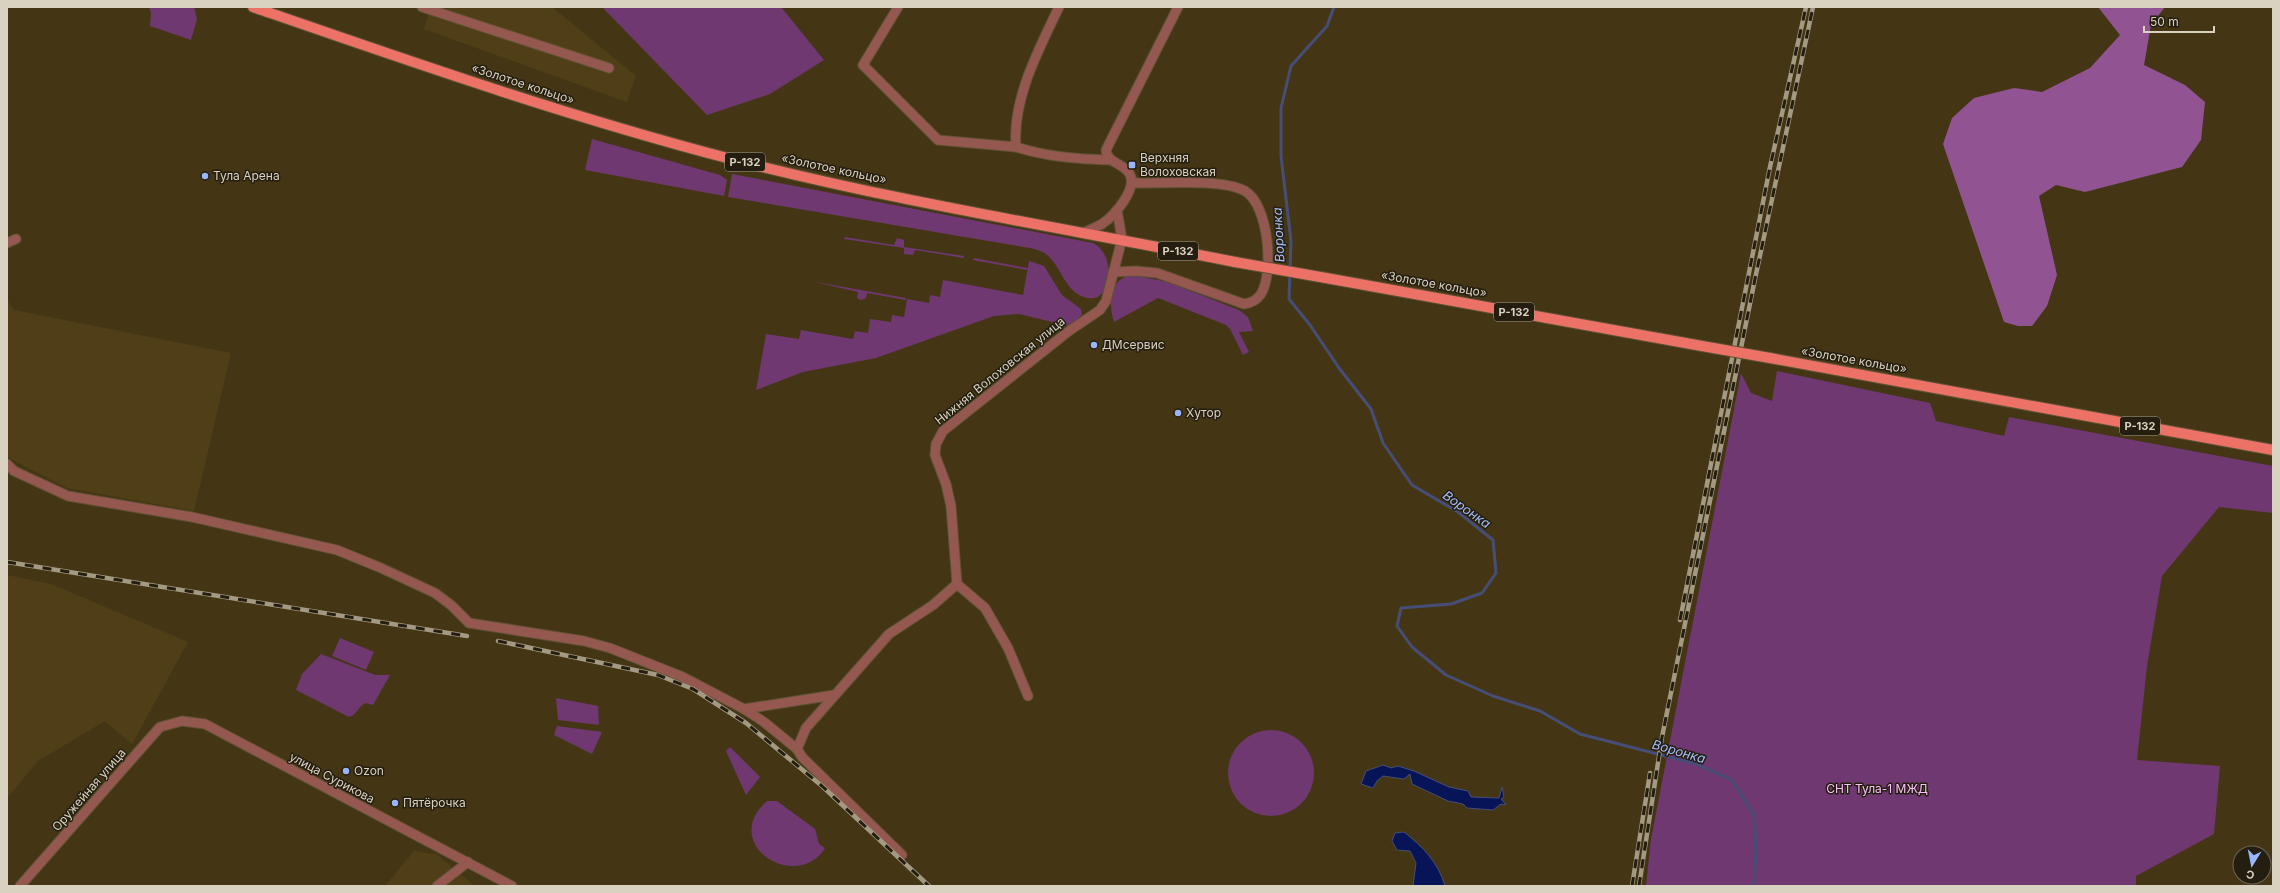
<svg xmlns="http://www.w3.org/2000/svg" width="2280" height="893" viewBox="0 0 2280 893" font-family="Inter,sans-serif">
	<rect width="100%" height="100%" fill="#443615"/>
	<g fill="#503f16">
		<path d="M434,7H552L636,76L627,102L424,29L430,11Z"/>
		<path d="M7,300L14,310L231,353L194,511L67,488L7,457Z"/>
		<path d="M7,575L51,584L188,642L132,744L105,721L38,761L8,797Z"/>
		<path d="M414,851L436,854L475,886H385Z"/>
	</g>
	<g fill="#6f3870">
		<path d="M149,7H194L197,19L191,40L150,26L151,13Z"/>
		<path d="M602,7H781L824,60L770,94L707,115Z"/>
		<path d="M592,139L720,175L727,180L724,196L585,170Z"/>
		<path d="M732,174L1093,243C1118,256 1111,303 1088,298C1065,294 1062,267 1047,255C1042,251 1036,249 1030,248L728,197Z"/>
		<path d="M845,237L894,245L897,238L904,240V247L964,256V258L915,250L913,255L904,254V248L844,239Z"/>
		<path d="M974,258L1027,268V270L973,260Z"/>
		<path d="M1029,261L1044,266L1062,295L1081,309L1082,315L1069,326L1019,314L994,316L876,358L803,372L756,390L766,334L799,339L801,330L853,339L855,331L868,333L870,319L891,322L892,315L904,317L907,299L929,303L930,295L940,297L943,280L1023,295Z"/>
		<path d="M1133,275L1168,282L1239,310L1248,317L1253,331L1239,332L1249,352L1243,355L1230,329L1226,325L1158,298L1114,322C1108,302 1109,278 1133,275Z"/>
		<path d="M815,282L906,298V300L867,293L866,298L861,300L857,298L858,292Z"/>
		<path d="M1777,371L1930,403L1936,421L2004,436L2009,417L2273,466V513L2219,507L2162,576L2147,666L2137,760L2220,766L2214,834L2136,876V886H1646L1651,839L1741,373L1751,393L1772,401Z"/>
		<path d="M340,638L374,652L366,670L332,656Z"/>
		<path d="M321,654L375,675H390L373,705L366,703C358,706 357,715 349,717L296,690L302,674Z"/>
		<path d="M556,698L598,706L599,725L558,720Z"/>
		<path d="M557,726L602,732L592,754L554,735Z"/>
		<circle cx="1271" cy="773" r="43"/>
		<path d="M730,747L760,777L746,795L726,751Z"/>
		<path d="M767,801H777L815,829L819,844L825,848C798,893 718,845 767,801Z"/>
	</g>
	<path fill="#925393" d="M2098,7H2165L2151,25L2144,65L2185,85L2205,102L2201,140L2182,167L2085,192L2056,185L2039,196L2057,275L2047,306L2032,326H2018L2004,322L1943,144L1952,118L1974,98L2014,88L2042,92L2090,68L2120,35Z"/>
	<g fill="#071558" stroke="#464e77">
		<path d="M1383,765L1391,768L1398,766L1414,771L1449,787L1468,791L1471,797L1499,798L1502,787L1504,797L1501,799L1506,805L1501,804L1493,810L1467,808L1463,804L1448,801L1412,784L1410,774L1404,779L1383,776L1377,781L1373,788L1361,784L1366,771Z"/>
		<path d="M1404,832C1423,847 1438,862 1445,886H1413L1416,863L1410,851L1397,850L1392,841L1395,833Z"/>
	</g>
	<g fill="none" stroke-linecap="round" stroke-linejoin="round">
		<path stroke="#464e77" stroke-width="3" d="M1334,7L1327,26L1291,66L1281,108V156L1291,241L1289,299L1310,325L1339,368L1371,409L1383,443L1412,485L1458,512L1493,540L1496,573L1482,593L1451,604L1401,608L1397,626L1412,647L1446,675L1493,696L1540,711L1580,734L1696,764L1732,780L1754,815L1756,849L1754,886"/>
		<defs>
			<g id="street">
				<path d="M422,7L609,68"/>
				<path d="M898,7L863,65L938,140L1016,147"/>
				<path d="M1059,7C1039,49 1012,99 1016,147C1048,157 1078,159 1111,160"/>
				<path d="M1085,232C1090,230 1096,227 1102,224C1114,216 1139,188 1129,173C1123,163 1107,163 1106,150L1178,7"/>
				<path d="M7,243L16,239"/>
				<path d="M1113,272L1136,271L1157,273L1244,304C1251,303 1257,300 1261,294C1274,273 1269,205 1245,191C1220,178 1162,184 1132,183"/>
				<path d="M7,464L14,471L68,496L192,517L337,550L381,568L435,593L451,605L469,623L584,641L610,648L683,677L744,709L764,722L797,749L802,757L902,855"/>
				<path d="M957,584L951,506L946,484L935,455L936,444L943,431L1069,331L1100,310L1106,301L1122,239L1117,210"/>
				<path d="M957,584L985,608L1008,648L1028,696"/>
				<path d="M744,709L834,695"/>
				<path d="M797,749L806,728L889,634L933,605L957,584"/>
				<path d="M20,886L160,727L182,721L205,724L512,886"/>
				<path d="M437,886L468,862"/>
			</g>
			<g id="primary">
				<path d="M253,7C412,62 572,118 735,160C898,202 1069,229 1235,262"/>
				<path d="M1326,278L1702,346"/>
				<path d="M1770,358L2273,450"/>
			</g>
		</defs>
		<use href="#street" stroke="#5f5234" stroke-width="11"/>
		<use href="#primary" stroke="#5f5234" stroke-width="12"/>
		<use href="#street" stroke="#945851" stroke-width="9"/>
		<use href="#primary" stroke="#ec7267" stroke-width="10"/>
		<defs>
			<g id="rail">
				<path d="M7,562L467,636"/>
				<path d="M1680,620L1770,167L1806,7"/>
				<path d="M498,641L658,675L693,689L746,723L822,786L929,886"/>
				<path d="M1632,886L1650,773"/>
				<path d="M1639,886L1662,737L1755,279L1813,7"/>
			</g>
		</defs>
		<use href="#rail" stroke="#a49a83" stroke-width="4.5"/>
		<use href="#rail" stroke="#241e10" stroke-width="3" stroke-dasharray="9" stroke-linecap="butt"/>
		<defs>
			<g id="primary-bridge">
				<path d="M1235,262L1326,278"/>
				<path d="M1702,346L1770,358"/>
			</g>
		</defs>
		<use href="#primary-bridge" stroke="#5f5234" stroke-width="12" stroke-linecap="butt"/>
		<use href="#primary-bridge" stroke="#ec7267" stroke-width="10"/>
	</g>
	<g fill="#98b5fd" stroke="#241e10" stroke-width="1.5">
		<rect x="1128" y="161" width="8" height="8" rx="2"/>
		<circle cx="205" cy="176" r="4"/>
		<circle cx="1094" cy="345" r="4"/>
		<circle cx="1178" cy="413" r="4"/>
		<circle cx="346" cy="771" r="4"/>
		<circle cx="395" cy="803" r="4"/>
	</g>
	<g text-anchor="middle" stroke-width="3" stroke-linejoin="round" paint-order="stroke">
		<g fill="#241e10" stroke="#a39c8b" stroke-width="1">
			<rect x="725" y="153" width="40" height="18" rx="3"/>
			<rect x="1158" y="242" width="40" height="18" rx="3"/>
			<rect x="1494" y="303" width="40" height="18" rx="3"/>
			<rect x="2120" y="417" width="40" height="18" rx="3"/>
		</g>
		<g font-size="11" font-weight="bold" fill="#dad2c0">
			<text x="745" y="166">Р-132</text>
			<text x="1178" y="255">Р-132</text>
			<text x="1514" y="316">Р-132</text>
			<text x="2140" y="430">Р-132</text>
		</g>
		<g font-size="12" fill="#dad2c0" stroke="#241e10">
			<text transform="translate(523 84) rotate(18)" y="4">«Золотое кольцо»</text>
			<text transform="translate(834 169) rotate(12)" y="4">«Золотое кольцо»</text>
			<text transform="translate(1434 284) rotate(10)" y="4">«Золотое кольцо»</text>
			<text transform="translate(1854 360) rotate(10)" y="4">«Золотое кольцо»</text>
			<text transform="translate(1000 371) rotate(-39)" y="4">Нижняя Волоховская улица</text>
			<text transform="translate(332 778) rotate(28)" y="4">улица Сурикова</text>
			<text transform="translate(89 790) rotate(-49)" y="4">Оружейная улица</text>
		</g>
		<g font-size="12" fill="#dad2c0" stroke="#241e10" text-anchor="start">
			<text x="1140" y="162">Верхняя<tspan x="1140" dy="14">Волоховская</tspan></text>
			<text x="213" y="180">Тула Арена</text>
			<text x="1102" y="349">ДМсервис</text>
			<text x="1186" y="417">Хутор</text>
			<text x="354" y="775">Ozon</text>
			<text x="403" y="807">Пятёрочка</text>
		</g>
		<g font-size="12" fill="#f7c2f6" stroke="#241e10">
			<text x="1877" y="793">СНТ Тула-1 МЖД</text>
		</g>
		<g font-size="13" font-style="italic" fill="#a4bdf9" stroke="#241e10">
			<text transform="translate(1278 235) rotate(-93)" y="5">Воронка</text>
			<text transform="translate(1467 509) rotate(35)" y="5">Воронка</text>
			<text transform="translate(1679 751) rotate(16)" y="5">Воронка</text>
		</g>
	</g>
	<rect width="2280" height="893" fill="none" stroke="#dad2c0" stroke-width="16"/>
	<g transform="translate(2252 865) rotate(190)"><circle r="19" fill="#241e10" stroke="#6d6656"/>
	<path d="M0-3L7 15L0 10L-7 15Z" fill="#98b5fd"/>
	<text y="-6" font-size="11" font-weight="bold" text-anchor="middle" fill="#dad2c0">С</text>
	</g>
	<path d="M2144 26v6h70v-6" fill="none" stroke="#dad2c0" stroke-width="2"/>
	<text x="2150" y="26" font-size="12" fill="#dad2c0" stroke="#241e10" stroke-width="3" paint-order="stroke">50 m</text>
</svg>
